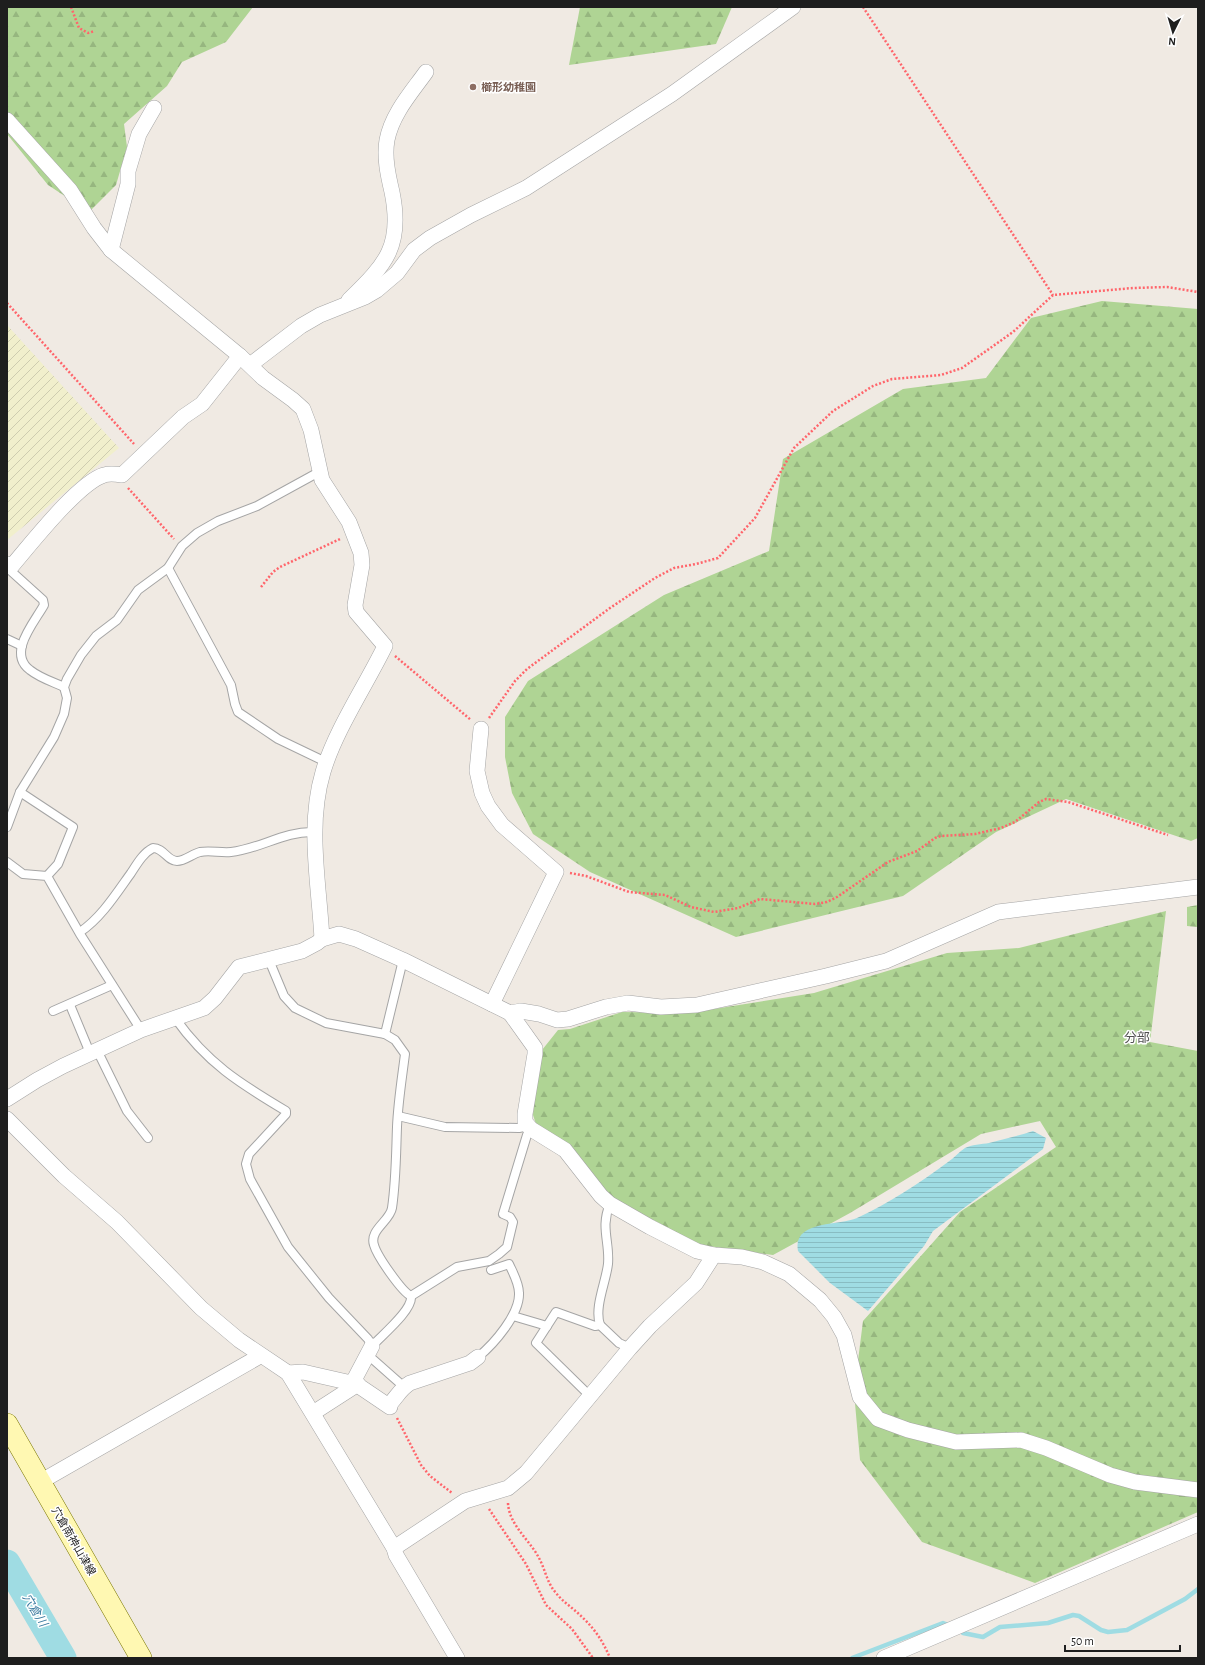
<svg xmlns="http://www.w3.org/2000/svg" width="1205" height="1665" viewBox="0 0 1205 1665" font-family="'Alegreya Sans','Noto Sans JP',sans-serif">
	<defs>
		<pattern id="farmland-furrows" width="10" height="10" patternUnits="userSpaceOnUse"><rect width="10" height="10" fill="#f1efcc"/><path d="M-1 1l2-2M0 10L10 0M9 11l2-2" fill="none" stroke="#ceccaf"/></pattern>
		<pattern id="forest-firs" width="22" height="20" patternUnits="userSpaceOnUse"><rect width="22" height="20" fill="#afd494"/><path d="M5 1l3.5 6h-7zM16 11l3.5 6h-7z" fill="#96b67f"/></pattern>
		<pattern id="water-rules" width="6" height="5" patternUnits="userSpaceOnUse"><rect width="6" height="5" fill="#9fdce3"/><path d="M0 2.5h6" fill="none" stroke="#88bcc2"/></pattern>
	</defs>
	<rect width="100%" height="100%" fill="#f0eae3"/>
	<path fill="url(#farmland-furrows)" d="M7,325L119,448L7,540Z"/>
	<g fill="url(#forest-firs)">
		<path d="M7,7H253L226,42L182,62L167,86L124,124L127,147L116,185L89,212L48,185L7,134Z"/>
		<path d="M580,7H732L716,44L569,65Z"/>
		<path d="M1102,301L1198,309V838L1191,841L1066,799L996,832L903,896L736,937L590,872L533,834L512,793L505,757V717L528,681L664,595L769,551L783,459L903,389L986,378L1031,318Z"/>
		<path d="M1198,905V927L1187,926V907Z"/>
		<path d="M1166,911L1150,1042L1198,1051V1512L1035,1583L922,1542L860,1460L854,1392L863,1321L960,1212L1056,1147L1040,1121L981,1134L850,1213L773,1255L701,1245L613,1199L536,1124L533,1115L535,1086L542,1050L558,1030L570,1029L622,1012L689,1013L814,993L947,953L1019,948Z"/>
	</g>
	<path fill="url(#water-rules)" d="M1033,1131L1046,1138L1043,1149L933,1231L924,1246L868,1311L830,1283L798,1251C792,1220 839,1226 857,1218C889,1203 920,1183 948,1162C954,1158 959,1152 965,1148C971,1145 982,1144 989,1143C1004,1139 1018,1136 1033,1131Z"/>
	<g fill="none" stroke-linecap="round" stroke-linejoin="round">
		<g stroke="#9fdce3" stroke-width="4.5">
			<path d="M963,1633L983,1637L1000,1627L1048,1623L1073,1615L1079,1616L1101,1630L1108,1632L1127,1630L1185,1599L1198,1589"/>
			<path d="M852,1658L943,1623L951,1626"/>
		</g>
		<path stroke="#9fdce3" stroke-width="27" d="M7,1563L63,1658"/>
		<defs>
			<g id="lane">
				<path d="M11,567L12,572L43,600L44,605C34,623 7,653 30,670C40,678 53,682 64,687"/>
				<path d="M168,568L231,685L235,704L238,712L278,739L326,762"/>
				<path d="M7,639L22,646"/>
				<path d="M20,792L73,827L58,864L47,876"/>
				<path d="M7,827L20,792L54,737L64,714L67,698L64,687L67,679L81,655L96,636L117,620L138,590L168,568L182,546L197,533L218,521L257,506L319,472"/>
				<path d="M7,862L23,874L47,876L80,934L141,1030"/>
				<path d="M80,932C101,918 116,894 131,873C137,864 143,853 153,848C164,848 167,861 177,861C185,861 192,854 200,852C210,850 220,853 231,852C260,849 284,831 314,832"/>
				<path d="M70,1005L90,1053"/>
				<path d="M53,1011L112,985"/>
				<path d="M175,1018C207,1063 239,1083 286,1111V1114L249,1154L246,1164L250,1179L288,1247L329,1298L368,1339L372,1346C382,1335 413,1310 411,1296C402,1292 377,1256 374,1245C369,1230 390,1221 392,1208C396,1181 396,1154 397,1127C398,1102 402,1078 405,1054L395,1040L385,1034L326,1023L295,1008L284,996L269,960"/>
				<path d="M385,1034L403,960"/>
				<path d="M97,1050L127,1111L148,1138"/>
				<path d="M398,1116L445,1127L519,1128L528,1126"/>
				<path d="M411,1296L457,1267L489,1261L499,1254L507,1247L513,1222L510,1217L503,1214L527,1135L531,1129"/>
				<path d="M513,1316L547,1326"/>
				<path d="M600,1325C594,1307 606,1282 608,1264C610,1242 600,1227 610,1204"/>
				<path d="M368,1355L403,1386"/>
				<path d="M478,1357C494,1344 520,1314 519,1293C519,1283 513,1273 509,1264L491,1270"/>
				<path d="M590,1396L536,1343L556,1312L595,1326L600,1325L619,1343L630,1348"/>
			</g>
			<g id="street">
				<path d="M7,120L70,190L94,228L111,250L240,356L263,378L293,400L303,409L311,430L322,480L349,522L361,553L362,565L355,605L356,612L385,646C366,685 335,731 323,772C307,826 319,883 322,939"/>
				<path d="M111,250L128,184V171L139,134L154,108"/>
				<path d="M349,300C386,264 403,246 392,192C388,175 384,157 387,140C392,114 411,93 426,72"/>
				<path d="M250,365L301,326L320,315L365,297L377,290L397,273L414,250L430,238L471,215L526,188L672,94L793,7"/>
				<path d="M7,564L11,567C30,545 78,483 104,475C110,473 116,474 122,475L183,417L202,404L240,356"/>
				<path d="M481,729L477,771L482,793L488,806L502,825L556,872L492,1004"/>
				<path d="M510,1013L535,1048V1054L525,1114V1122L531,1129L565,1150L601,1196L610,1204L650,1227L697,1251L714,1255L742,1257L763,1262L789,1274L820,1300L834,1317L844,1335L860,1397L878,1419L908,1430L956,1442L1021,1440L1046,1448L1110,1475L1135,1482L1198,1490"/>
				<path d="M7,1099L37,1080L63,1066L141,1030L204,1008L215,998L239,967L302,951L317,943L322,939L339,934L356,939L403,960L510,1013L521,1011L539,1014L557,1020L568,1019L606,1007L628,1003L661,1007L697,1005L826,976L886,961L998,912L1198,887"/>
				<path d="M7,1119L64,1176L117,1222L201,1308L239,1340L288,1373L394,1548L396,1555L457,1658"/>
				<path d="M288,1373L303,1372L347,1382H353L390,1407"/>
				<path d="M353,1382L372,1346"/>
				<path d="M389,1405C396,1398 401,1388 410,1383L470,1363L478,1357"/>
				<path d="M313,1413L358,1384"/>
				<path d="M40,1482L260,1356"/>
				<path d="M394,1548L465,1501L508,1488L526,1473L630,1348L650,1326L696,1283L714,1255"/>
				<path d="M884,1658L1198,1524"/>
			</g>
			<path id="secondary" d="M7,1424L141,1658"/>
		</defs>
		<use href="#lane" stroke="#a5a5a5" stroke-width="10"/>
		<use href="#street" stroke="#a5a5a5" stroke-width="16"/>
		<use href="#secondary" stroke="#7a7700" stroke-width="22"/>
		<g stroke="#ff656b" stroke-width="2.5" stroke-dasharray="2 2" stroke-linecap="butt">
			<path d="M71,7L79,28L88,33L95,31"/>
			<path d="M863,7L1053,295"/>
			<path d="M7,303L134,444"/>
			<path d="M128,488L174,539"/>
			<path d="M261,587L273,572L280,567L340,539"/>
			<path d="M395,656L471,720"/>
			<path d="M489,718L515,681L527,669L610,608L655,578L674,568L696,564L718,558L755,518L794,448L833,411L873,386L892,379L941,375L962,368L1013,332L1053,295L1133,288L1167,287L1198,292"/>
			<path d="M570,873L586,876L629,892L665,895L691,907L714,912L738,908L760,899L815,904L827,902L837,897L888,862L917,851L935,838L941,836L975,834L1001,828L1015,822L1039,802L1046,799L1068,802L1168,835"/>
			<path d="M397,1418L421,1465L430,1476L452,1493"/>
			<path d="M508,1503C509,1525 529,1539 539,1558C545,1569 547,1583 556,1593C563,1602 573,1608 581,1616C594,1628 603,1641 610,1658"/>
			<path d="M489,1509L526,1564L546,1605L572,1629L593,1658"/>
		</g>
		<use href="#lane" stroke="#fff" stroke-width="8"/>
		<use href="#street" stroke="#fff" stroke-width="15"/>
		<use href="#secondary" stroke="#fff8b2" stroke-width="21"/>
	</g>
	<circle fill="#8d6e63" stroke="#fff" stroke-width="1.5" cx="473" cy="87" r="4"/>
	<g text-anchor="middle" stroke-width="3" stroke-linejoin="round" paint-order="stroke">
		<g font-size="11" font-weight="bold" fill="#785e54" stroke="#fff" text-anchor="start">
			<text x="481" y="91">櫛形幼稚園</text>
		</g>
		<g font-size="11" fill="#1e1e1e" stroke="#fff">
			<text transform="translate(74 1541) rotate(60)" y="4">穴倉南神山津線</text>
		</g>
		<g font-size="12" font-style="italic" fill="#397a9f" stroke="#fff">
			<text transform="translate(35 1610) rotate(59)" y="4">穴倉川</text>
		</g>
		<g font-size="13" fill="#515151" stroke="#fff">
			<text x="1137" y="1042">分部</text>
		</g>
	</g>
	<rect width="1205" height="1665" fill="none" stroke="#1e1e1e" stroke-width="16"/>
	<g transform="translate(1173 32) rotate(185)" stroke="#ffffff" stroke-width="3" paint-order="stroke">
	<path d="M0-3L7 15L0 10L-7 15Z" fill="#1e1e1e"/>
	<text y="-6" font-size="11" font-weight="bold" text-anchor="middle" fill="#1e1e1e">N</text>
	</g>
	<path d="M1065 1645v6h115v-6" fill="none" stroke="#1e1e1e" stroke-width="2"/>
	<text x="1071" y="1645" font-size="12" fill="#1e1e1e" stroke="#ffffff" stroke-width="3" paint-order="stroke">50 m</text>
</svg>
